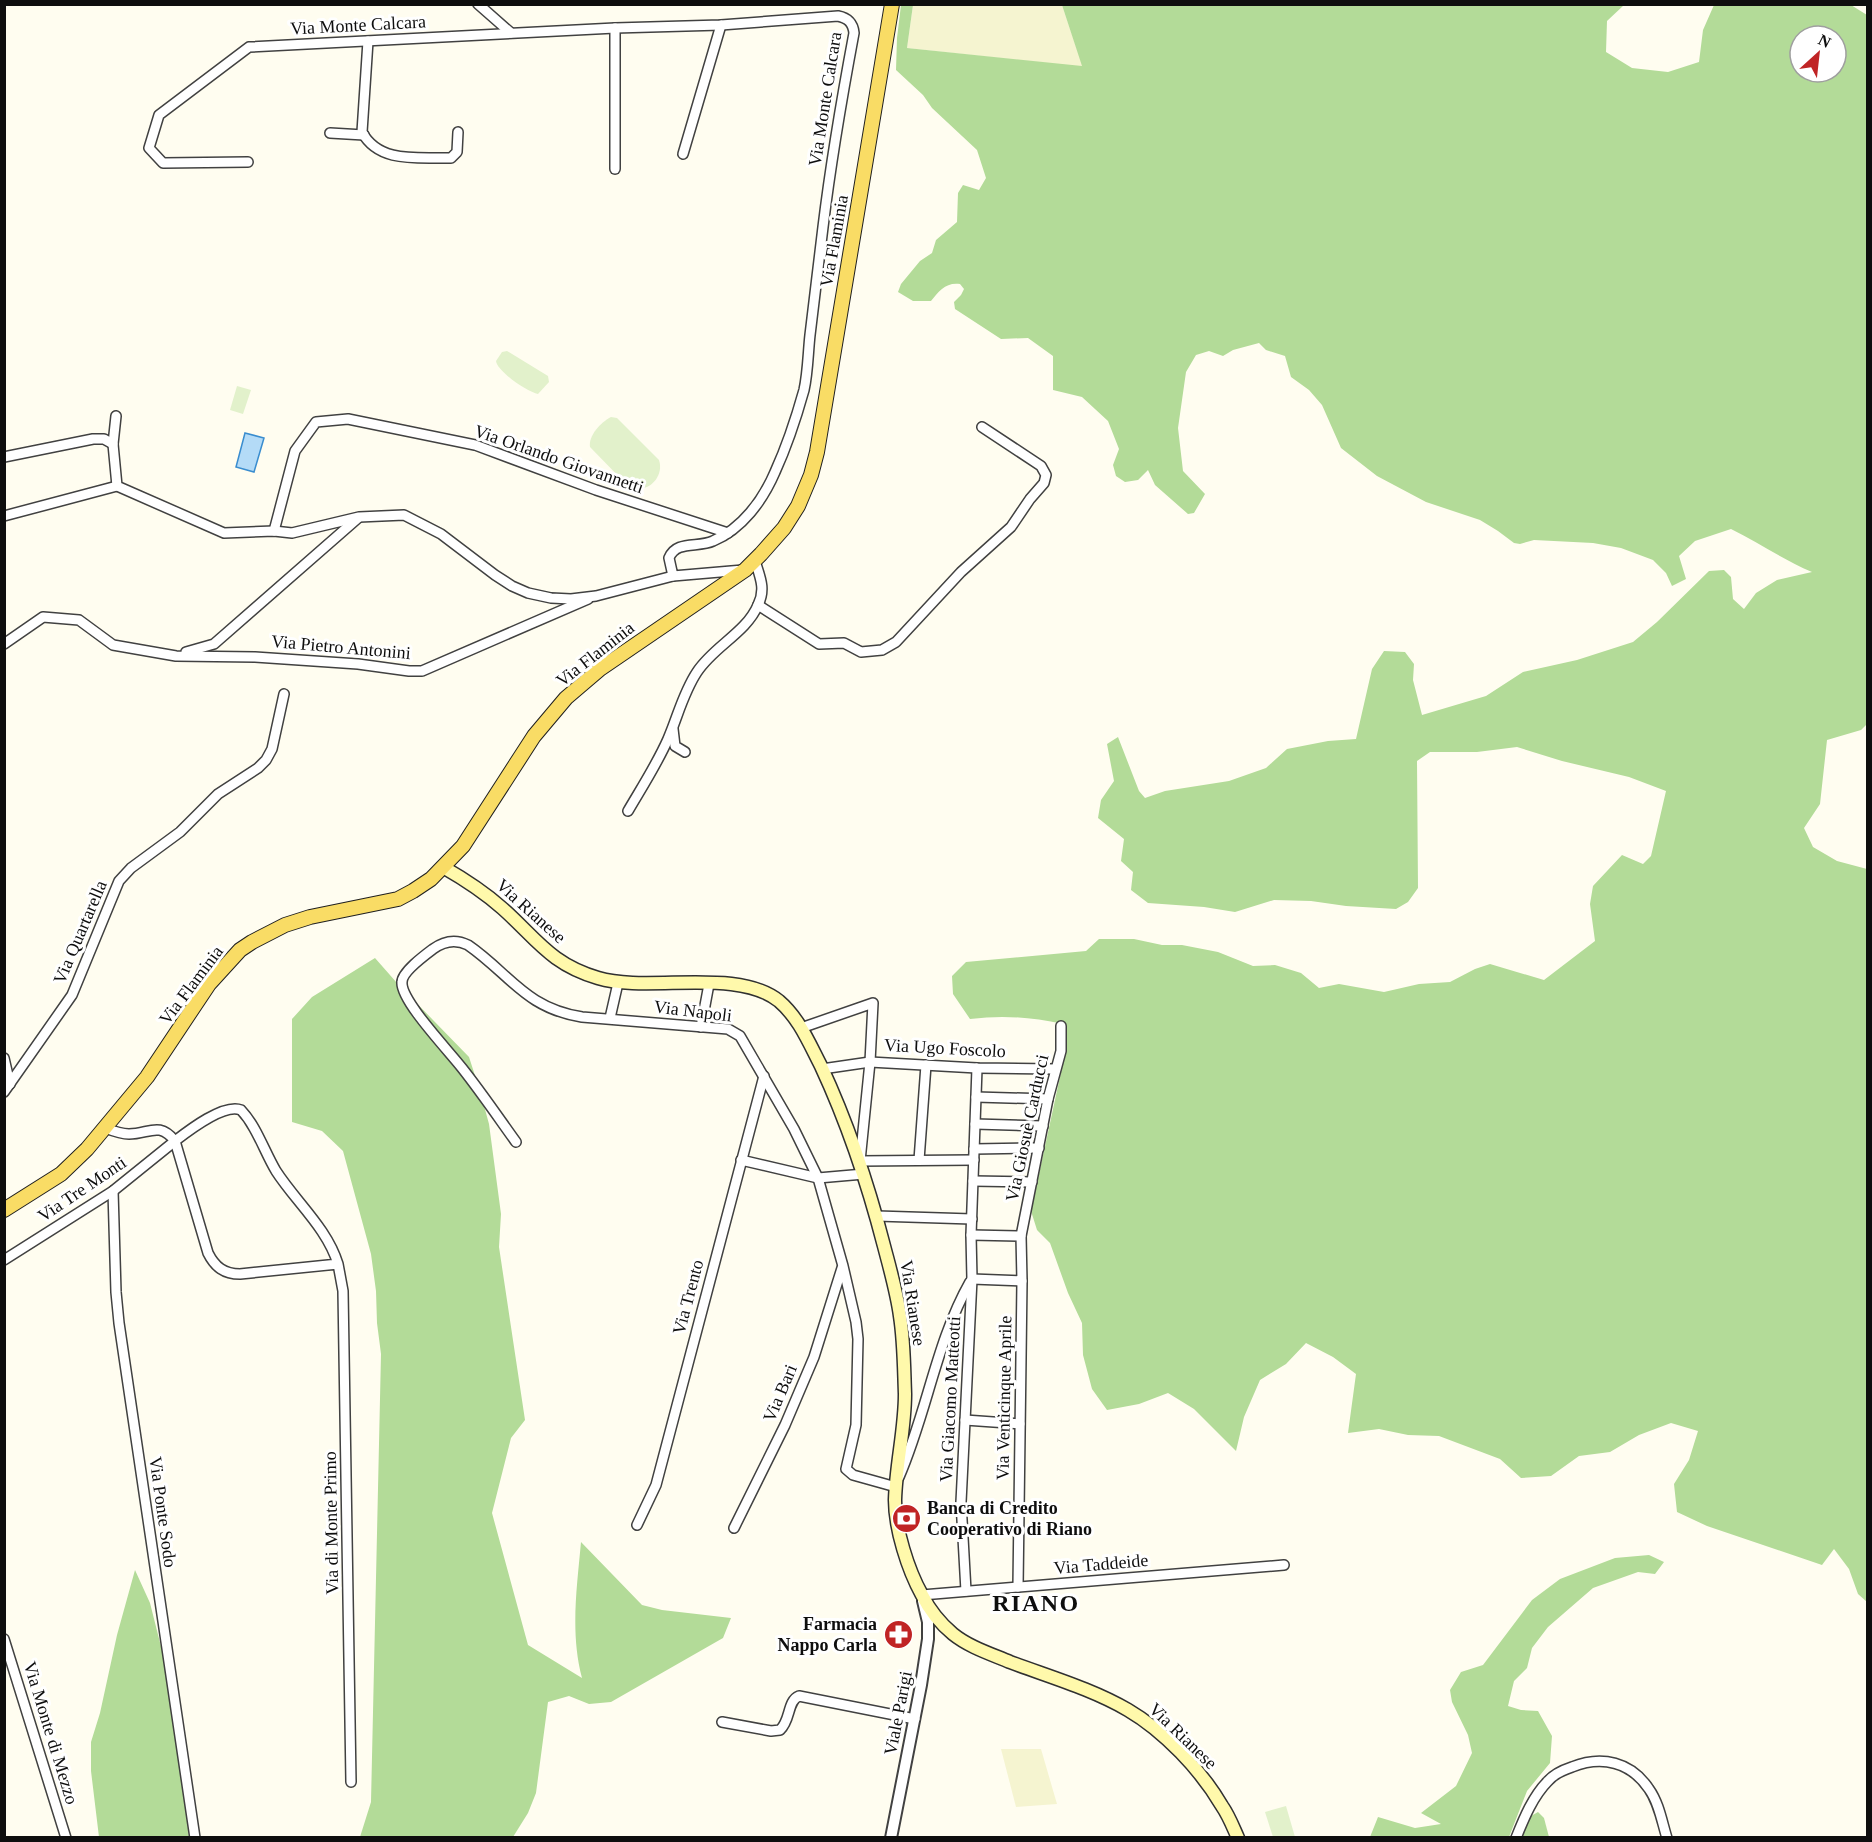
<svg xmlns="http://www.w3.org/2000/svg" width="1872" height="1842" viewBox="0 0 1872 1842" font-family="Georgia,serif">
	<rect width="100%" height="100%" fill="#fffdf0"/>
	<g fill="#f5f4d0">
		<path d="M913,5H1062L1083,67L907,48Z"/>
		<path d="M1001,1749H1041L1057,1804L1016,1807Z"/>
	</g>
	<g fill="#b3db98" fill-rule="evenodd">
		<path d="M1506,4L1624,5L1607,21L1606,52L1632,68L1668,72L1699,62L1703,30L1714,5H1851L1867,15V724L1861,730L1827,740L1820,804L1804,828L1813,847L1837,861L1867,869V1602L1858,1594L1849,1569L1834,1549L1822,1565L1707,1526L1677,1512L1674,1484L1689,1460L1698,1431L1671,1423L1639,1435L1610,1452L1579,1456L1551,1476L1521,1478L1500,1459L1439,1436L1408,1435L1379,1429L1348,1433L1356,1374L1333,1357L1306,1343L1286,1364L1260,1380L1244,1417L1236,1451L1194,1409L1168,1393L1139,1404L1107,1410L1092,1389L1083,1355L1082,1323L1068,1293L1050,1243L1037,1230L1031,1211L1063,1063V1024C1030,1017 1003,1015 970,1019L953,994L952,976L966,962L1086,951L1099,939H1134L1162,945H1182L1218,952L1253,966L1275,965L1301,973L1319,988L1339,984L1384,992L1419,984L1450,982L1475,969L1490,964L1544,980L1595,941L1590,904L1593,886L1622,855L1643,864L1651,856L1666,791L1629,777L1562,761L1517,747L1477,752H1430L1417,761L1418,888L1408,902L1396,909L1346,906L1311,901L1274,900L1235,912L1204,907L1148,903L1131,890L1133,872L1121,861L1124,839L1098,818L1101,800L1114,781L1107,744L1118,737L1139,791L1145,798L1165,791L1229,781L1266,768L1287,749L1328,741L1356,739L1372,669L1384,651L1405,652L1414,664L1413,680L1422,715L1486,696L1523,672L1577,660L1633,642L1657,622L1709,571L1724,570L1731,577L1733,599L1744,609L1756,593L1777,580L1812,572C1784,560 1759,543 1731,529L1695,541L1679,556L1686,579L1672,586L1666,573L1653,560L1621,548L1593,543L1534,540L1520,544L1514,543L1498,531L1480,520L1426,502L1377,476L1341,448L1322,405L1309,390L1291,377L1285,356L1266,350L1259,343L1233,350L1223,356L1209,351L1196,355L1186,372L1178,428L1183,471L1205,494L1194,513L1188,514L1155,485L1148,470L1138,480L1125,482L1116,476L1113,465L1119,449L1108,421L1082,397L1053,390V356L1028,338L1001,339L955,309L954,302L961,295L964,289L960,284C946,282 939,291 931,301H913L898,292L901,284L920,261L932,253L936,240L957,222L958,193L963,185L979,190L986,178L977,150L932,108L923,95L896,70L897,38L901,5H913L907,48L1082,66L1062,5ZM1800,36H1836V72H1800Z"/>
		<path d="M375,958L397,983L469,1057L480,1091L489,1124L501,1214L499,1247L525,1420L511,1438L492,1513L528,1645L582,1678C570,1633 577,1587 581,1542L642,1605L662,1610L731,1618L723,1638L611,1702L589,1704L569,1696L548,1702L536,1793L528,1813L513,1837H360L371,1802L381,1354L377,1323L376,1291L371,1254L343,1151L322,1131L292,1122V1019L312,997Z"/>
		<path d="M1649,1555L1664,1562L1655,1574L1638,1572L1593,1588L1548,1627L1532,1648L1527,1668L1514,1681L1508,1706L1521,1710L1538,1711L1552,1736L1550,1763L1527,1791L1509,1837H1370L1378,1817L1415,1828L1441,1824L1421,1813L1456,1786L1472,1753L1468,1735L1452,1702L1450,1690L1461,1672L1483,1665L1532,1600L1560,1579L1615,1558Z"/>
		<path d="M135,1570L150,1603L171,1686L189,1837H99L91,1771V1742L100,1713L117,1635Z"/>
		<path d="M1538,1812L1544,1818L1549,1837H1522L1531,1816Z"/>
	</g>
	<g fill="#e2f1cb">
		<path d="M507,351L548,376L549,382L538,394C527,392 497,371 496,361L502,352Z"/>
		<path d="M237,386L251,390L243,414L230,410Z"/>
		<path d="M611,417L617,418L659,460C665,478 645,497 627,485L590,447C588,436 601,422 611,417Z"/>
		<path d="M1286,1806L1295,1837H1273L1265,1812Z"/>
	</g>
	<path fill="#b4dbf7" stroke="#3a8dcf" stroke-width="1.5" d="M245,433L264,438L254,472L236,467Z"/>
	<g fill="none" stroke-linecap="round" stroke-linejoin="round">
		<defs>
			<g id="minor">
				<path d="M478,4L511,33"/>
				<path d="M368,41L362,132C379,164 419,157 451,158L457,152L458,132"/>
				<path d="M330,133L364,135"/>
				<path d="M683,154L721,25"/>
				<path d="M248,162L163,163L149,148L159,115L249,47L615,28L721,25L838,16C848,18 853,23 854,33C842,97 831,161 823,227C819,263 814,299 810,335C808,353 808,372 804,390C797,415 786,448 775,472C763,500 742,529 713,541C698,548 676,540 669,558L673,576L743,570"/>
				<path d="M615,169V28"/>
				<path d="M116,416L113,444L117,486L224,533L274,531L292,533L359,517L404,515L441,534L495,575L512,586L528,593L551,598L571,599L596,596L673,576"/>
				<path d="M4,457L93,439H104L113,444"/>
				<path d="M4,516L117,486"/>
				<path d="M274,531L295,451L316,422L348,419L475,445L596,490L728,533"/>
				<path d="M758,605L819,644L844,643L861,652L882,650L896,642L961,572L1011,527L1030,499L1044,483L1046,475L1041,466L982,427"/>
				<path d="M4,644L43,617L79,620L113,645L176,656L255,657L358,664L409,671H422L588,599"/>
				<path d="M186,652L214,644L358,518"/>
				<path d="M673,729L675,746L685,752"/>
				<path d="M628,811C642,787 657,764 668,739C678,716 683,693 697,672C714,646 746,633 758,605C766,589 760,577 755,561"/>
				<path d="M610,1018L618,983"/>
				<path d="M701,1027L709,984"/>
				<path d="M801,1028L873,1003L870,1062L860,1161L974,1160"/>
				<path d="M4,1058L10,1084"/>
				<path d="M822,1069L870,1062L977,1068L1055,1069"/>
				<path d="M4,1092L72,995L119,881L131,868L180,832L218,794L258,768L266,760L272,749L284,694"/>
				<path d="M976,1097L1048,1099"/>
				<path d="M975,1124L1043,1126"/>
				<path d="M516,1142C498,1117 481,1092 462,1068C449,1051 400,1000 402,982C402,972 425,955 433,949C444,941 456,939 468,945C510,974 525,1008 582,1017L728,1029L740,1036L794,1129L818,1178L843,1266L856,1322L858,1339L856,1425L846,1469L853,1475L896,1487"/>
				<path d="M974,1149L1039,1148"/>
				<path d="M741,1160L818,1178L864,1174"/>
				<path d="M919,1160L926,1065"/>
				<path d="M973,1181L1032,1182"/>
				<path d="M113,1191L116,1292L119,1323L195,1838"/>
				<path d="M877,1216L972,1219"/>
				<path d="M971,1235L1021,1236L1022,1281L972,1279"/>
				<path d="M1021,1236L1048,1099L1061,1051V1026"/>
				<path d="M4,1260L113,1191L175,1141C159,1121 149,1134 129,1134C121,1134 113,1131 105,1128"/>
				<path d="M338,1264C327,1228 296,1202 276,1171C264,1151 257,1127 241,1110C224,1103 188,1131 175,1141L208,1253C215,1267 224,1274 240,1274L338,1264L343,1291L351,1782"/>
				<path d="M965,1420L1020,1424"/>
				<path d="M899,1477C927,1413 936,1342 970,1282"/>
				<path d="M637,1525L656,1485L764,1076"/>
				<path d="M734,1528L785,1425L814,1357L842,1268"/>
				<path d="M1018,1587L1022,1281"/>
				<path d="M966,1591L961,1502L972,1279L971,1235L977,1068"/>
				<path d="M922,1595L1284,1565"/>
				<path d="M4,1639L66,1838"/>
				<path d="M722,1722L771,1731L780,1730C791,1720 787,1701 799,1696L915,1719"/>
				<path d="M1516,1838C1524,1818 1533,1796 1548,1781C1554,1774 1563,1770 1572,1767C1602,1755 1631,1762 1649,1789C1659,1803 1662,1822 1667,1838"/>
			</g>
			<path id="tertiary" d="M891,1838L921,1685L928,1639V1622L923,1601"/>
			<path id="secondary" d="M443,867C464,879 484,892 502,908C536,938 550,964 598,978C648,993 737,967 779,1001C799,1018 809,1043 821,1066C848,1124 868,1184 884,1246C890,1269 897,1293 900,1316C904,1341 904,1368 905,1394C905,1430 896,1464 895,1500C895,1529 908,1570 922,1595C929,1609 941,1624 953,1634C969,1647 991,1654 1010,1662C1050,1677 1092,1689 1128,1710C1164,1731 1201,1770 1222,1806C1229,1816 1233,1827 1238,1838"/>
			<path id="primary" d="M4,1210L61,1174L87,1149L147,1077L209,984L240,950L252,942L285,925L310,917L398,899L413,891L431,879L463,846L534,736L566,698L600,669L745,570L761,554L784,528L798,506L811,475L817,452L892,4"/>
		</defs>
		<use href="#minor" stroke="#414141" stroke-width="12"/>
		<use href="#tertiary" stroke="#414141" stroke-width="14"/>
		<use href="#secondary" stroke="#303030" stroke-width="15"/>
		<use href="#primary" stroke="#1f1f1f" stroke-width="16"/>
		<use href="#minor" stroke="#fff" stroke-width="9"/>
		<use href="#tertiary" stroke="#fff" stroke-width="10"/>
		<use href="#secondary" stroke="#fff9ab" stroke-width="12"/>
		<use href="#primary" stroke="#f9dc65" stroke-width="14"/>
	</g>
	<defs>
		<symbol id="bank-disc" viewBox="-11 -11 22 22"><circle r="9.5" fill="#c02425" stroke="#fff"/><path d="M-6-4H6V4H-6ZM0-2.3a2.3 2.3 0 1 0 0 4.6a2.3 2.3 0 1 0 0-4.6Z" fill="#fff"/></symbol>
		<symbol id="pharmacy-disc" viewBox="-11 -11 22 22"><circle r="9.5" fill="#c02425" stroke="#fff"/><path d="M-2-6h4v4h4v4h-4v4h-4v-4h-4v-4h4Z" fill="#fff"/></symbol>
	</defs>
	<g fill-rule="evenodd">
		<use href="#bank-disc" x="890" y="1502" width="33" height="33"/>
		<use href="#pharmacy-disc" x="882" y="1618" width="33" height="33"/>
	</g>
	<g text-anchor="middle" stroke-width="6" stroke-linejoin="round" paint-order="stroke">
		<g font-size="18" fill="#0e0e0e" stroke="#fff">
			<text transform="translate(358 25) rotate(-3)" y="6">Via Monte Calcara</text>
			<text transform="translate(825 99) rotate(-81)" y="6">Via Monte Calcara</text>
			<text transform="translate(834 241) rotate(-80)" y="6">Via Flaminia</text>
			<text transform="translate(559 459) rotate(19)" y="6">Via Orlando Giovannetti</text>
			<text transform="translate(341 647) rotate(5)" y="6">Via Pietro Antonini</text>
			<text transform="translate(595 654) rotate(-38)" y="6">Via Flaminia</text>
			<text transform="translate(531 911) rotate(42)" y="6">Via Rianese</text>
			<text transform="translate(80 932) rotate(-67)" y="6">Via Quartarella</text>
			<text transform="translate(191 985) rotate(-53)" y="6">Via Flaminia</text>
			<text transform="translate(693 1011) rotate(7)" y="6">Via Napoli</text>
			<text transform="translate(945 1048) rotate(3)" y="6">Via Ugo Foscolo</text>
			<text transform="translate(1027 1128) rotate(-78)" y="6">Via Giosuè Carducci</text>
			<text transform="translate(82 1189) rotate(-34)" y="6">Via Tre Monti</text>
			<text transform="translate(688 1297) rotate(-75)" y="6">Via Trento</text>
			<text transform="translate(913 1303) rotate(81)" y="6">Via Rianese</text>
			<text transform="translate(780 1393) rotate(-67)" y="6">Via Bari</text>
			<text transform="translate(1004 1398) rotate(-89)" y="6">Via Venticinque Aprile</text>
			<text transform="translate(950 1399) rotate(-87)" y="6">Via Giacomo Matteotti</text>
			<text transform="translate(163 1512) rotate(82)" y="6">Via Ponte Sodo</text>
			<text transform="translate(331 1523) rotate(-91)" y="6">Via di Monte Primo</text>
			<text transform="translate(1101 1564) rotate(-5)" y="6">Via Taddeide</text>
			<text transform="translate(898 1713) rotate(-79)" y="6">Viale Parigi</text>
			<text transform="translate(51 1733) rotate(73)" y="6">Via Monte di Mezzo</text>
			<text transform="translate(1183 1736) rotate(44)" y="6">Via Rianese</text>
		</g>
		<g font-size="18" font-weight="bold" fill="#0e0e0e" stroke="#fff" text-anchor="start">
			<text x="927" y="1514">Banca di Credito<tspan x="927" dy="21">Cooperativo di Riano</tspan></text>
			<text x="877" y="1630" text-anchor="end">Farmacia<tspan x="877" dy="21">Nappo Carla</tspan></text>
		</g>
		<g font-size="24" font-weight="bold" letter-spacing="1.5" fill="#0e0e0e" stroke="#fff">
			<text x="1036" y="1611">RIANO</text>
		</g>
	</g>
	<rect width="1872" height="1842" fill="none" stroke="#0e0e0e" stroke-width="12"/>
	<g transform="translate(1818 54) rotate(27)"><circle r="28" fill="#ffffff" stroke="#9f9f9f" stroke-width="1.5"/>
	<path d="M0-4.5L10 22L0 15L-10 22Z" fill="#c02425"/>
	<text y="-9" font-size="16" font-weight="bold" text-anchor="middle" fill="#0e0e0e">N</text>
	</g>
</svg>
